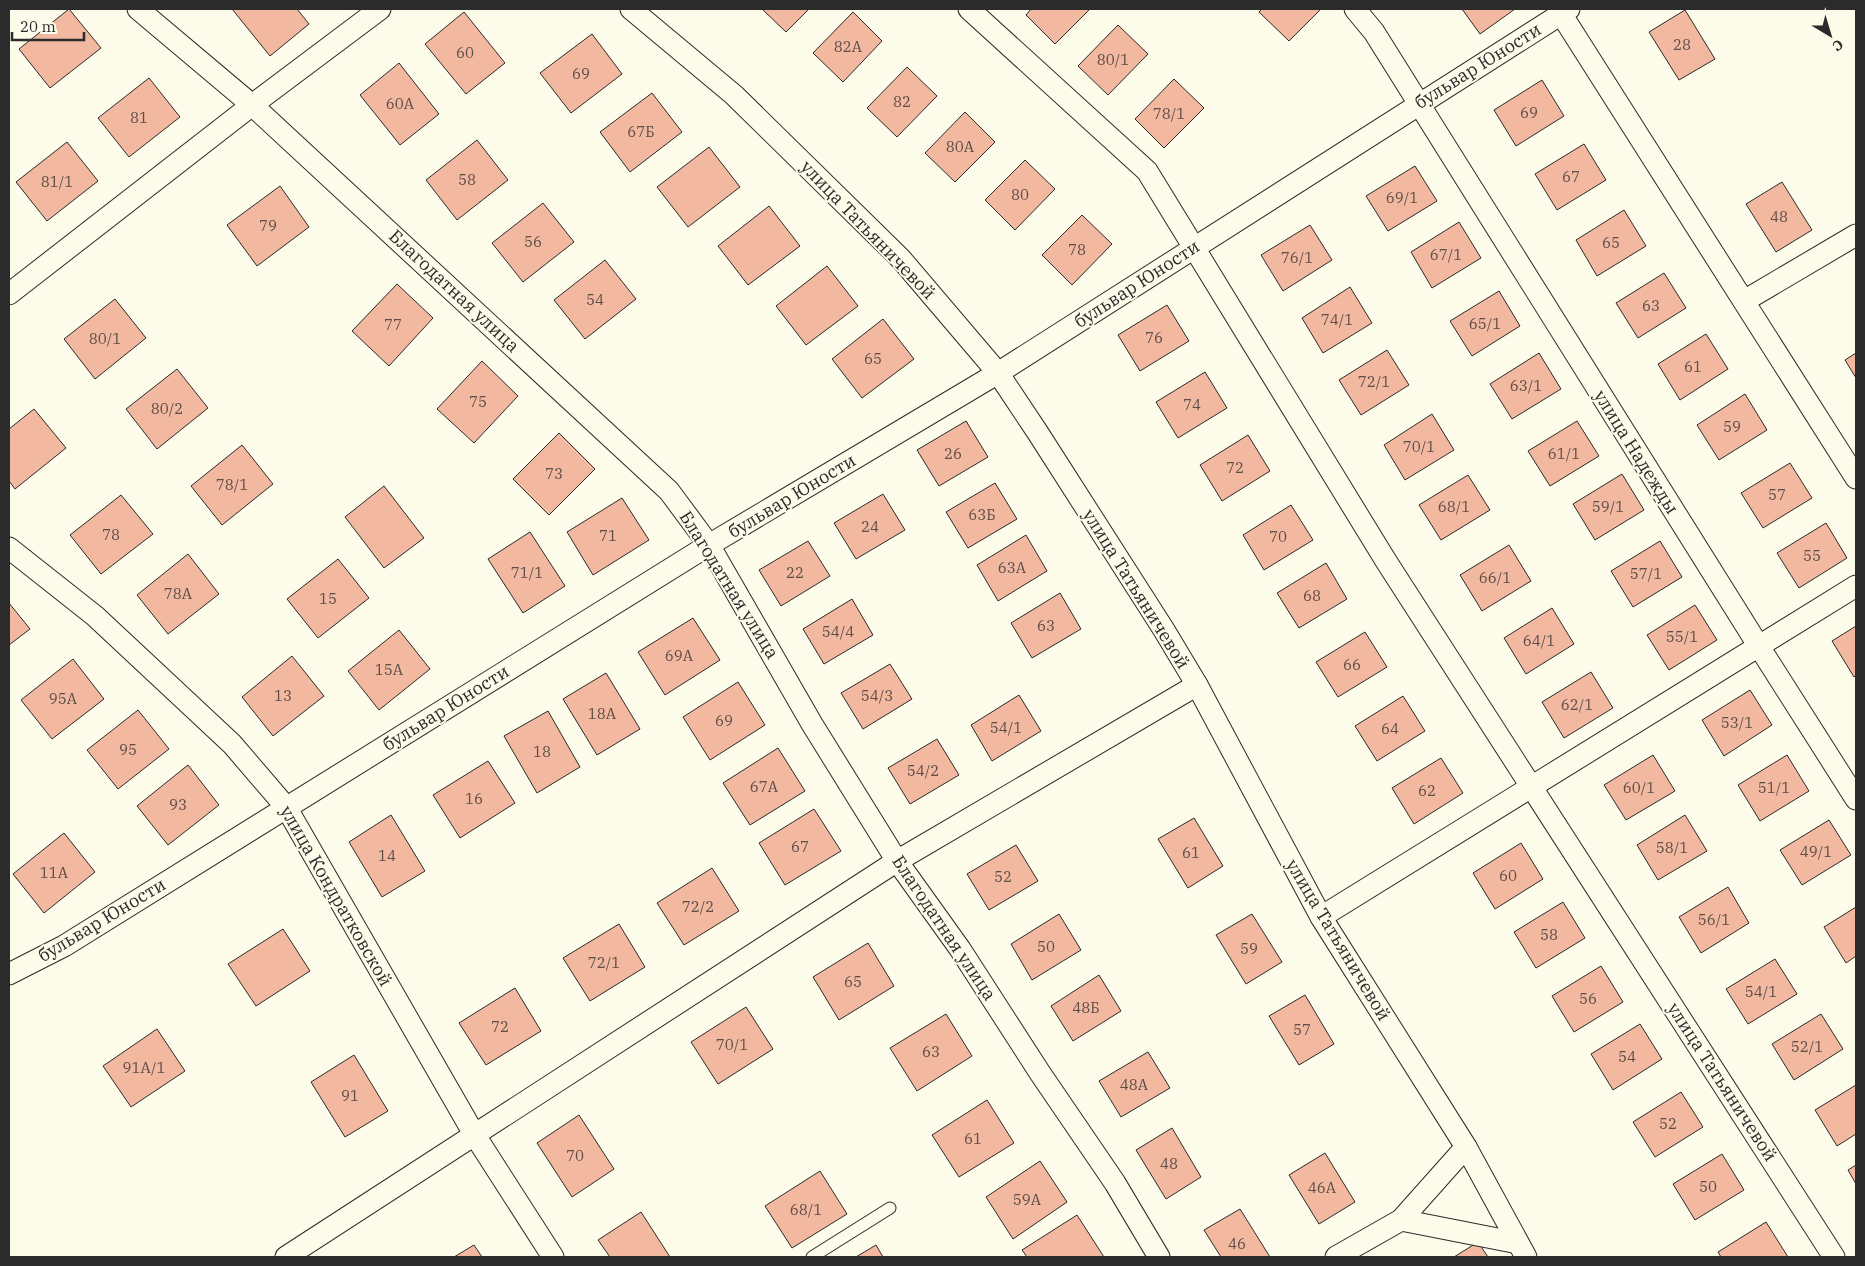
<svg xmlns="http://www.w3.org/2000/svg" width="1865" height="1266" viewBox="0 0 1865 1266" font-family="'IBM Plex Serif',serif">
	<rect width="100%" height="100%" fill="#fdfbea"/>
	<g fill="#f2b8a0" stroke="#2b2b2b">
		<path d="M69,9L101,48L50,88L19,49Z"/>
		<path d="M232,9H297L309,24L270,56Z"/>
		<path d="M762,9H809L786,32Z"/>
		<path d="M1031,9H1090L1055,44L1026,15Z"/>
		<path d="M1262,9H1321L1289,41L1259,12Z"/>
		<path d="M1462,9H1515L1480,34Z"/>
		<path d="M1685,10L1715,59L1679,80L1649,32Z"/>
		<path d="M464,12L505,63L466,94L425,44Z"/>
		<path d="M853,12L882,41L843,82L813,53Z"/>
		<path d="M1118,25L1148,54L1108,95L1078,66Z"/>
		<path d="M592,34L622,74L571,113L540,73Z"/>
		<path d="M399,63L439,114L400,145L360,95Z"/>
		<path d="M907,67L937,96L897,137L867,108Z"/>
		<path d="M149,78L180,117L129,157L98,118Z"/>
		<path d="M1174,79L1204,108L1164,148L1135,119Z"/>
		<path d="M1542,80L1564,116L1516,146L1494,110Z"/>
		<path d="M652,93L682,132L630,172L600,132Z"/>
		<path d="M965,112L995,142L955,182L925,153Z"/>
		<path d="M477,140L508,180L457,220L426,180Z"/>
		<path d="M67,142L98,181L47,221L16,182Z"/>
		<path d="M1584,144L1606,180L1557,210L1535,174Z"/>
		<path d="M709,147L740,187L688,227L657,187Z"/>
		<path d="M1025,160L1055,189L1015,230L985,200Z"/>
		<path d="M1415,166L1437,201L1388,231L1366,196Z"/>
		<path d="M1782,182L1812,230L1776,252L1746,204Z"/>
		<path d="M280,186L309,227L257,266L227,225Z"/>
		<path d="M543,203L574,242L523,282L492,243Z"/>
		<path d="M769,206L800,246L748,285L718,246Z"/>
		<path d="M1624,210L1646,246L1597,276L1576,240Z"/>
		<path d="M1082,215L1112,244L1072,285L1042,255Z"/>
		<path d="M1459,222L1481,258L1432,288L1411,252Z"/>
		<path d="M1310,225L1332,260L1283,291L1261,255Z"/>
		<path d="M605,260L636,299L585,339L554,300Z"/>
		<path d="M827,266L858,306L806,345L776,306Z"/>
		<path d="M1664,273L1686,308L1638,338L1616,303Z"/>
		<path d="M397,284L433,318L389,366L352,331Z"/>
		<path d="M1350,287L1372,323L1323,353L1302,318Z"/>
		<path d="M1499,291L1520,326L1472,356L1450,321Z"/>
		<path d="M115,299L146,338L95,379L64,339Z"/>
		<path d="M1167,305L1189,341L1140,371L1118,335Z"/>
		<path d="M883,319L914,359L862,398L832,359Z"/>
		<path d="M1706,334L1728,369L1680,400L1658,364Z"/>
		<path d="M1387,350L1409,385L1361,415L1339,380Z"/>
		<path d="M1539,353L1561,389L1512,419L1490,384Z"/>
		<path d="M1856,353V378L1845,360Z"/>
		<path d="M482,361L518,396L474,443L437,409Z"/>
		<path d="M177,369L208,408L157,449L126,409Z"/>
		<path d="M1205,372L1227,408L1178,438L1156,402Z"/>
		<path d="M1745,394L1767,430L1719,460L1697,425Z"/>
		<path d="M34,409L66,448L15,489L9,481V429Z"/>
		<path d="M1432,414L1454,450L1405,480L1384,445Z"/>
		<path d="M966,421L988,457L939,486L917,450Z"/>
		<path d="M1577,421L1599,456L1550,486L1528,451Z"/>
		<path d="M559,433L595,469L549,515L513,479Z"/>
		<path d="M1248,435L1270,471L1222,501L1200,465Z"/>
		<path d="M242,445L273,484L222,525L191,486Z"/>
		<path d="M1790,463L1812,498L1763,528L1741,493Z"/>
		<path d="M1622,474L1644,510L1595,540L1573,504Z"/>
		<path d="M1468,475L1490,510L1441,540L1419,505Z"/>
		<path d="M995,483L1017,519L968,548L946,512Z"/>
		<path d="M384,486L424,538L384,568L345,517Z"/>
		<path d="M883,494L905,530L856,559L834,523Z"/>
		<path d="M121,495L153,534L101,574L70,535Z"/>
		<path d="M622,498L649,540L593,575L567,532Z"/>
		<path d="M1291,505L1313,540L1264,570L1243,535Z"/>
		<path d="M1826,523L1847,558L1799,588L1777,553Z"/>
		<path d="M530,532L565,586L523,613L488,559Z"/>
		<path d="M1026,535L1047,571L998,601L977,565Z"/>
		<path d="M808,541L830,576L781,606L759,570Z"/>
		<path d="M1660,541L1682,577L1633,607L1611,571Z"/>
		<path d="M1509,545L1531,581L1482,611L1460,575Z"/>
		<path d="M188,554L219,594L168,634L137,595Z"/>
		<path d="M338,559L369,598L318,638L287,599Z"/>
		<path d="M1326,563L1347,599L1299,628L1277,593Z"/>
		<path d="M1060,593L1081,629L1032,658L1011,623Z"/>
		<path d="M852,599L873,635L824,664L803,629Z"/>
		<path d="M9,603L30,629L9,645Z"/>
		<path d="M1695,605L1717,640L1669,670L1647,635Z"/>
		<path d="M1552,608L1574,644L1526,674L1504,638Z"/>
		<path d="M693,618L720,660L665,695L638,652Z"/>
		<path d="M1856,626V675L1854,677L1832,641Z"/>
		<path d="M399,630L430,669L379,710L348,671Z"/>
		<path d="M1365,632L1387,667L1338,697L1316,662Z"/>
		<path d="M292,656L324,696L273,736L242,697Z"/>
		<path d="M73,659L104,699L52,739L21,700Z"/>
		<path d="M890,664L912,699L863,729L841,693Z"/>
		<path d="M1591,672L1613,708L1564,738L1542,702Z"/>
		<path d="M606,673L640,729L597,755L563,699Z"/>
		<path d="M738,682L765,725L710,760L683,717Z"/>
		<path d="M1750,690L1772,725L1724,756L1702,720Z"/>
		<path d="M1019,695L1041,731L992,761L971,725Z"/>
		<path d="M1403,696L1425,731L1377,761L1355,726Z"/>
		<path d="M138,710L169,749L118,789L87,750Z"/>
		<path d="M548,711L580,767L537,793L504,736Z"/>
		<path d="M937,739L959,775L910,804L888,768Z"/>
		<path d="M778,748L805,791L750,825L723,783Z"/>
		<path d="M1653,755L1675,791L1626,820L1604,785Z"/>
		<path d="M1787,755L1809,791L1760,821L1738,785Z"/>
		<path d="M1441,758L1463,793L1414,824L1392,788Z"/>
		<path d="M488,761L515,803L460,838L433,795Z"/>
		<path d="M188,765L219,805L168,845L137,806Z"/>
		<path d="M814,809L841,851L785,885L759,843Z"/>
		<path d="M391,815L425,871L382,897L349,842Z"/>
		<path d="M1685,815L1707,851L1658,880L1637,845Z"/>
		<path d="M1194,818L1223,866L1188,888L1158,839Z"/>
		<path d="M1829,820L1851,855L1802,885L1780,850Z"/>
		<path d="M64,833L95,872L44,913L13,874Z"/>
		<path d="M1521,843L1543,879L1495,909L1473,873Z"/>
		<path d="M1016,845L1038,881L989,910L967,874Z"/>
		<path d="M712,868L739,911L684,945L657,903Z"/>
		<path d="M1728,887L1749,923L1701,953L1679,917Z"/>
		<path d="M1563,902L1585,938L1536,968L1514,932Z"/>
		<path d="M1856,907V956L1846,963L1824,927Z"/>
		<path d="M1059,914L1081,950L1032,980L1011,944Z"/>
		<path d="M1252,914L1282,962L1246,984L1216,935Z"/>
		<path d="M619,924L645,967L590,1001L563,958Z"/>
		<path d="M283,929L310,971L256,1006L228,964Z"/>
		<path d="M868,943L894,986L839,1020L813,977Z"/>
		<path d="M1775,959L1797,994L1748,1024L1726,989Z"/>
		<path d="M1601,966L1623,1002L1574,1032L1552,996Z"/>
		<path d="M1099,975L1121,1011L1073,1041L1051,1006Z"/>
		<path d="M515,988L541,1031L486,1065L459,1023Z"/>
		<path d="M1305,995L1334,1044L1299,1065L1269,1016Z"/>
		<path d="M746,1007L773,1049L718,1084L691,1042Z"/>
		<path d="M946,1014L972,1056L917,1091L890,1048Z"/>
		<path d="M1821,1014L1843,1049L1794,1080L1772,1044Z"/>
		<path d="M1640,1024L1662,1059L1613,1090L1591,1054Z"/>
		<path d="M157,1029L185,1071L131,1107L103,1066Z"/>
		<path d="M1148,1052L1170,1088L1121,1117L1099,1081Z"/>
		<path d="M354,1055L388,1111L345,1137L311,1082Z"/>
		<path d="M1856,1085V1134L1837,1146L1815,1110Z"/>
		<path d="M1681,1092L1703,1127L1655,1157L1633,1122Z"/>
		<path d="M987,1100L1014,1143L959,1177L932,1135Z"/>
		<path d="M579,1115L614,1169L572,1197L537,1143Z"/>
		<path d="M1172,1128L1201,1177L1166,1199L1136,1150Z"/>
		<path d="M1325,1153L1355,1202L1319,1224L1289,1175Z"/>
		<path d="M1722,1154L1744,1190L1695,1220L1673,1184Z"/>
		<path d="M1040,1161L1067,1202L1013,1239L986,1197Z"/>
		<path d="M1856,1165V1184L1848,1170Z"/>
		<path d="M820,1171L847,1214L792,1248L765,1206Z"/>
		<path d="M1240,1209L1270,1257H1221L1204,1230Z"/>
		<path d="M641,1212L670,1257H610L598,1240Z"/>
		<path d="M1077,1215L1104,1257H1027L1022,1250Z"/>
		<path d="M1766,1222L1788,1257H1721L1718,1252Z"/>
		<path d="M1478,1242L1488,1257H1454Z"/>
		<path d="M474,1245L482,1257H454Z"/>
		<path d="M876,1245L883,1257H856Z"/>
	</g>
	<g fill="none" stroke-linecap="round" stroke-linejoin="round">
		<defs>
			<path id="service" d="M812,1257L890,1208"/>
			<g id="minor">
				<path d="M138,9L252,105L669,491L709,545L812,724L897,861L960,949L1040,1073L1115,1183L1159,1257"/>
				<path d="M631,9L734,95L901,259L998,373L1038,433L1164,630L1197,685L1321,917L1466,1147L1526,1257"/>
				<path d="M969,9L1147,171L1386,561L1834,1257"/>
				<path d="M1355,9L1374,32L1758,645L1856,799"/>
				<path d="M1558,9L1856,478"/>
				<path d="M9,294L252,105L380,9"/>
				<path d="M1744,301L1856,235"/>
				<path d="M9,548L95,616L232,744L286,807L474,1134L553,1257"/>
				<path d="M1321,917L1856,586"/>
				<path d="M9,974L64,946L709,545L998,373L1569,9"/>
				<path d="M1401,1220L1518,1243"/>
				<path d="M286,1257L897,861L1197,685"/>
				<path d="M1336,1257L1401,1220L1466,1147"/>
			</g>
		</defs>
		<use href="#service" stroke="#2b2b2b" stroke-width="13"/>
		<use href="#minor" stroke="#2b2b2b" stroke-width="23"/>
		<use href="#service" stroke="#fdfbea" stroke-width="11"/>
		<use href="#minor" stroke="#fdfbea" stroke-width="21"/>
	</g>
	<g text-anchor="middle" stroke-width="4" stroke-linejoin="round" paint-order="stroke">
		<g font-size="15" fill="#5d4e48">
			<text x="1682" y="50">28</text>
			<text x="848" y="52">82А</text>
			<text x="465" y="58">60</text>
			<text x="1113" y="65">80/1</text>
			<text x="581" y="79">69</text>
			<text x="902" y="107">82</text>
			<text x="400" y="109">60А</text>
			<text x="1529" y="118">69</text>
			<text x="1169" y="119">78/1</text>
			<text x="139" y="123">81</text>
			<text x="641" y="137">67Б</text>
			<text x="960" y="152">80А</text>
			<text x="1571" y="182">67</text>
			<text x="467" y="185">58</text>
			<text x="57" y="187">81/1</text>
			<text x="1020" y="200">80</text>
			<text x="1402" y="203">69/1</text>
			<text x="1779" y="222">48</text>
			<text x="268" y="231">79</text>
			<text x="533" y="247">56</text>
			<text x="1611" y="248">65</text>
			<text x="1077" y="255">78</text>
			<text x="1446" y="260">67/1</text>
			<text x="1297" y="263">76/1</text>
			<text x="595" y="305">54</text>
			<text x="1651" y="311">63</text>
			<text x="1337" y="325">74/1</text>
			<text x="1485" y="329">65/1</text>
			<text x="393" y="330">77</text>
			<text x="1154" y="343">76</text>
			<text x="105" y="344">80/1</text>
			<text x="873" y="364">65</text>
			<text x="1693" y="372">61</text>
			<text x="1374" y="387">72/1</text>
			<text x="1526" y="391">63/1</text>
			<text x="478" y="407">75</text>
			<text x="1192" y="410">74</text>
			<text x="167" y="414">80/2</text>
			<text x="1732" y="432">59</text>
			<text x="1419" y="452">70/1</text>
			<text x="953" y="459">26</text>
			<text x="1564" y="459">61/1</text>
			<text x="1235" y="473">72</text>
			<text x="554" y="479">73</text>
			<text x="232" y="490">78/1</text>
			<text x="1777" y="500">57</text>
			<text x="1454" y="512">68/1</text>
			<text x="1608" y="512">59/1</text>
			<text x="982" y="520">63Б</text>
			<text x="870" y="532">24</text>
			<text x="111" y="540">78</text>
			<text x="608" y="541">71</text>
			<text x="1278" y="542">70</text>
			<text x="1812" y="561">55</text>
			<text x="1012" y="573">63А</text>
			<text x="527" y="578">71/1</text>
			<text x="795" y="578">22</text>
			<text x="1646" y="579">57/1</text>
			<text x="1495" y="583">66/1</text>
			<text x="178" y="599">78А</text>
			<text x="1312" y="601">68</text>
			<text x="328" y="604">15</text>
			<text x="1046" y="631">63</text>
			<text x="838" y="637">54/4</text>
			<text x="1682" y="642">55/1</text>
			<text x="1539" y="646">64/1</text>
			<text x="679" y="661">69А</text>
			<text x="1352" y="670">66</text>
			<text x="389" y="675">15А</text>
			<text x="283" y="701">13</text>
			<text x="877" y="701">54/3</text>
			<text x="63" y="704">95А</text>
			<text x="1577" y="710">62/1</text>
			<text x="602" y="719">18А</text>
			<text x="724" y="726">69</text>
			<text x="1737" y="728">53/1</text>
			<text x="1006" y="733">54/1</text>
			<text x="1390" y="734">64</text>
			<text x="128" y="755">95</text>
			<text x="542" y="757">18</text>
			<text x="923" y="776">54/2</text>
			<text x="764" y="792">67А</text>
			<text x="1639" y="793">60/1</text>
			<text x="1774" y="793">51/1</text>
			<text x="1427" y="796">62</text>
			<text x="474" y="804">16</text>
			<text x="178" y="810">93</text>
			<text x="800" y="852">67</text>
			<text x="1672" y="853">58/1</text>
			<text x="1816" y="857">49/1</text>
			<text x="1191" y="858">61</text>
			<text x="387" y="861">14</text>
			<text x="54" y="878">11А</text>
			<text x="1508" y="881">60</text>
			<text x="1003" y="882">52</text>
			<text x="698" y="912">72/2</text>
			<text x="1714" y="925">56/1</text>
			<text x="1549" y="940">58</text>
			<text x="1046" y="952">50</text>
			<text x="1249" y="954">59</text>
			<text x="604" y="968">72/1</text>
			<text x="853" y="987">65</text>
			<text x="1761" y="997">54/1</text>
			<text x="1588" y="1004">56</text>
			<text x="1086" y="1013">48Б</text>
			<text x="500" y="1032">72</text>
			<text x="1302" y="1035">57</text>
			<text x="732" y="1050">70/1</text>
			<text x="1807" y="1052">52/1</text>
			<text x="931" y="1057">63</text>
			<text x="1627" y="1062">54</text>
			<text x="144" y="1073">91А/1</text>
			<text x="1134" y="1090">48А</text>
			<text x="350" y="1101">91</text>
			<text x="1668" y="1129">52</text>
			<text x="973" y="1144">61</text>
			<text x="575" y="1161">70</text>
			<text x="1169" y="1169">48</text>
			<text x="1708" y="1192">50</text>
			<text x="1322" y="1193">46А</text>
			<text x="1027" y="1205">59А</text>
			<text x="806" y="1215">68/1</text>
			<text x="1237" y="1249">46</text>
		</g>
		<g font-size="18" fill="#2b2b2b" stroke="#fdfbea">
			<text transform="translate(1478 66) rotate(-32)" y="6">бульвар Юности</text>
			<text transform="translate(868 230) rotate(46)" y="6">улица Татьяничевой</text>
			<text transform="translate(1137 284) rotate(-33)" y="6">бульвар Юности</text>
			<text transform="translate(454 291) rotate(43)" y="6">Благодатная улица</text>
			<text transform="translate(1636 452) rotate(58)" y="6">улица Надежды</text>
			<text transform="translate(792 496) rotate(-31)" y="6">бульвар Юности</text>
			<text transform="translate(729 585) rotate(58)" y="6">Благодатная улица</text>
			<text transform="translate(1136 589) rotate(58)" y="6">улица Татьяничевой</text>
			<text transform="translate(446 708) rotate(-32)" y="6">бульвар Юности</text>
			<text transform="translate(336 896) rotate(60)" y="6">улица Кондратковской</text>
			<text transform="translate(102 920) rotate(-31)" y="6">бульвар Юности</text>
			<text transform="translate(944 928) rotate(56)" y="6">Благодатная улица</text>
			<text transform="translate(1338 940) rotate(59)" y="6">улица Татьяничевой</text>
			<text transform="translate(1722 1082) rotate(57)" y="6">улица Татьяничевой</text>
		</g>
	</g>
	<rect width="1865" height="1266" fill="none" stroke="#2b2b2b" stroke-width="20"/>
	<g transform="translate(1830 35) rotate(142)" stroke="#fdfbea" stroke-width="4" paint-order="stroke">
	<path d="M0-4L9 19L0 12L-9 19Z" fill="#2b2b2b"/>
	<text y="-8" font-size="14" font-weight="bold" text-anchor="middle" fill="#2b2b2b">С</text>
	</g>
	<path d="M12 32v8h72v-8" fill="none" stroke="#2b2b2b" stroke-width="2.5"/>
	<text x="20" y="32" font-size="15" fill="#2b2b2b" stroke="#fdfbea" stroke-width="4" paint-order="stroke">20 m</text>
</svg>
